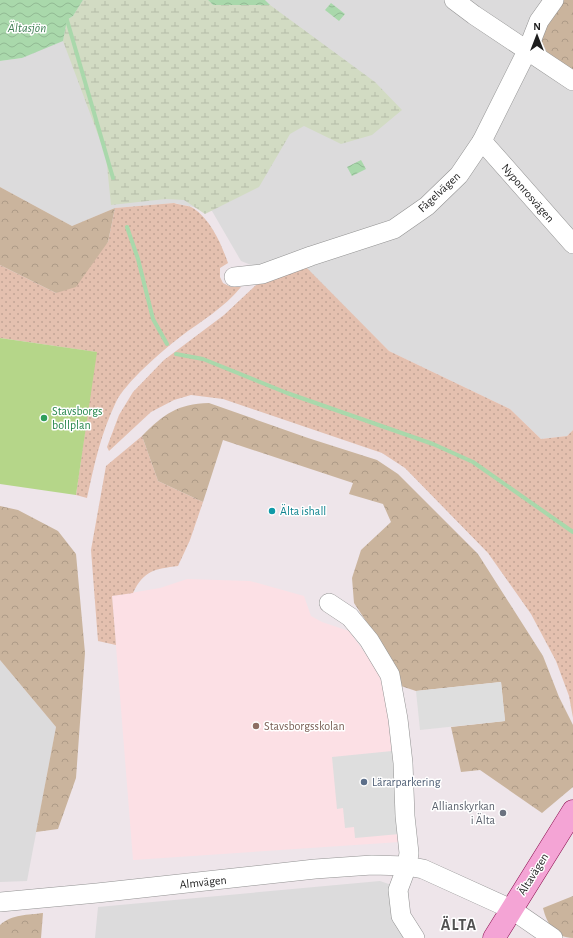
<svg xmlns="http://www.w3.org/2000/svg" width="573" height="938" viewBox="0 0 573 938" font-family="'Alegreya Sans',sans-serif">
	<defs>
		<pattern id="grass-dots" width="8" height="8" patternUnits="userSpaceOnUse"><rect width="8" height="8" fill="#e4c0af"/><path d="M2 2h.1M6 6h.1" fill="none" stroke="#c3a596" stroke-width="1.8" stroke-linecap="round"/></pattern>
		<pattern id="forest-crowns" width="20" height="18" patternUnits="userSpaceOnUse"><rect width="20" height="18" fill="#cab49d"/><path d="M2 6a3 3 0 1 1 6 0M12 15a3 3 0 1 1 6 0" fill="none" stroke="#ad9a87"/></pattern>
		<pattern id="wetland-marsh" width="20" height="14" patternUnits="userSpaceOnUse"><rect width="20" height="14" fill="#d2dbc3"/><path d="M1 5h8M5 5V1M11 12h8M15 12V8" fill="none" stroke="#b4bca7"/></pattern>
		<pattern id="water-waves" width="16" height="10" patternUnits="userSpaceOnUse"><rect width="16" height="10" fill="#a9d8ab"/><path d="M0 5q4-4 8 0t8 0" fill="none" stroke="#91b993"/></pattern>
	</defs>
	<rect width="100%" height="100%" fill="#eee5ea"/>
	<g fill="#dcdbdc">
		<path d="M83,0H208L213,5H269L265,0H573V430L567,436L541,439L510,409L389,351L308,271L298,254L261,269L241,261L212,211L174,203L115,208L72,226L0,187V61L22,58L73,16Z"/>
		<path d="M0,660L56,727L27,881L0,882Z"/>
		<path d="M380,881L409,891L407,907L421,938H95L98,907Z"/>
	</g>
	<path fill="#fce0e5" d="M187,579L250,581L304,596L311,616L322,622L349,631L378,671L387,701L400,842L133,860L112,596L160,588Z"/>
	<g fill="url(#grass-dots)">
		<path d="M174,203C180,205 188,205 193,208C211,220 221,243 228,263L220,268V277L223,283L231,287H241C224,308 201,321 180,337C163,350 125,383 116,402C101,433 94,465 87,498L76,495L96,352L0,338V265L56,293L108,242L115,208Z"/>
		<path d="M305,266L389,351L510,409L541,439L567,436L573,430V718L569,696L556,661L531,614L488,553L405,468L382,453L223,399L191,395L174,400L151,412L109,451L107,447L119,415L133,392L164,360L224,315L256,285Z"/>
		<path d="M142,436L158,481L203,502L190,540L178,566C155,569 144,570 133,593L112,596L116,645L98,641L91,550L106,466Z"/>
	</g>
	<g fill="url(#forest-crowns)">
		<path d="M560,0H573V73L548,55L542,42L543,23Z"/>
		<path d="M0,187L72,226L115,208L108,242L76,287L56,293L0,265Z"/>
		<path d="M209,403L308,438L377,460L398,474L478,554L543,656L559,697L573,725V787L542,813L480,770L461,772L451,727L505,721L501,682L416,691L401,686L394,663L354,603L352,578L361,550L391,522L383,504L349,494L353,483L223,440L203,502L158,481L142,436C164,414 177,404 209,403Z"/>
		<path d="M0,506L18,510L58,531L76,554L85,653L76,778L58,829L36,832L56,727L0,660Z"/>
		<path d="M573,896V938C555,938 547,924 543,908Z"/>
		<path d="M43,913L41,938H0V925C12,914 28,915 43,913Z"/>
	</g>
	<path fill="url(#wetland-marsh)" d="M83,0H208L213,5H270L375,82L402,110L372,135L341,144L304,126L290,134L259,187L205,214L184,200L166,199L111,205L106,156L63,41L67,20L73,16Z"/>
	<path fill="#b5d689" d="M0,338L97,352L76,495L0,484Z"/>
	<g fill="#dedede">
		<path d="M501,682L505,721L420,730L416,691Z"/>
		<path d="M392,751L400,834L355,838L354,827L345,828L343,808L337,809L332,757Z"/>
	</g>
	<g fill="url(#water-waves)">
		<path d="M0,0H83L73,16L67,20L63,41L22,58L0,61Z"/>
		<path d="M208,0H265L270,5H213Z"/>
		<path d="M331,3L345,14L339,21L325,10Z"/>
		<path d="M361,160L366,169L352,176L347,167Z"/>
	</g>
	<g fill="none" stroke-linecap="round" stroke-linejoin="round">
		<g stroke="#a9d8ab" stroke-width="4">
			<path d="M67,20L113,178"/>
			<path d="M127,227L138,259L153,319L167,344"/>
			<path d="M176,354L203,359L287,393L433,444L473,462L573,532"/>
		</g>
		<defs>
			<g id="minor">
				<path d="M454,0L474,15L573,81"/>
				<path d="M482,141L573,244"/>
				<path d="M234,277L262,274L311,256L394,229L427,206L459,175L482,141L528,49L539,21L554,0"/>
				<path d="M329,603L350,617L369,640L390,675L398,719L403,763L405,816L409,853L407,866L398,890L401,916L415,938"/>
				<path d="M0,902L97,893L315,869L372,865L407,866L423,869L511,909L553,938"/>
			</g>
			<path id="major" d="M494,938L573,811"/>
		</defs>
		<use href="#minor" stroke="#929292" stroke-width="20"/>
		<use href="#major" stroke="#8b0d4e" stroke-width="23"/>
		<use href="#minor" stroke="#fff" stroke-width="19"/>
		<use href="#major" stroke="#f4a4d5" stroke-width="22"/>
	</g>
	<circle fill="#2e9e5b" stroke="#fff" stroke-width="1.5" cx="44" cy="418" r="4"/>
	<circle fill="#0f9aa8" stroke="#fff" stroke-width="1.5" cx="272" cy="511" r="4"/>
	<circle fill="#8d6e63" stroke="#fff" stroke-width="1.5" cx="256" cy="726" r="4"/>
	<circle fill="#5c6f8a" stroke="#fff" stroke-width="1.5" cx="364" cy="782" r="4"/>
	<circle fill="#6b7280" stroke="#fff" stroke-width="1.5" cx="503" cy="813" r="4"/>
	<g text-anchor="middle" stroke-width="3" stroke-linejoin="round" paint-order="stroke">
		<g font-size="12" fill="#1e1e1e" stroke="#fff">
			<text transform="translate(439 192) rotate(-43)" y="4">Fågelvägen</text>
			<text transform="translate(528 193) rotate(49)" y="4">Nyponrosvägen</text>
			<text transform="translate(533 874) rotate(-58)" y="4">Ältavägen</text>
			<text transform="translate(203 882) rotate(-6)" y="4">Almvägen</text>
		</g>
		<g font-size="12" fill="#27864d" stroke="#fff" text-anchor="start">
			<text x="52" y="415">Stavsborgs<tspan x="52" dy="14">bollplan</tspan></text>
		</g>
		<g font-size="12" fill="#0d838f" stroke="#fff" text-anchor="start">
			<text x="280" y="515">Älta ishall</text>
		</g>
		<g font-size="12" fill="#785e54" stroke="#fff" text-anchor="start">
			<text x="264" y="730">Stavsborgsskolan</text>
		</g>
		<g font-size="12" fill="#4e5e75" stroke="#fff" text-anchor="start">
			<text x="372" y="786">Lärarparkering</text>
		</g>
		<g font-size="12" fill="#5b616d" stroke="#fff" text-anchor="end">
			<text x="495" y="810">Allianskyrkan<tspan x="495" dy="14">i Älta</tspan></text>
		</g>
		<g font-size="13" font-style="italic" fill="#428056" stroke="#fff">
			<text x="27" y="32">Ältasjön</text>
		</g>
		<g font-size="16" font-weight="bold" letter-spacing="1" fill="#515151" stroke="#fff">
			<text x="459" y="930">ÄLTA</text>
		</g>
	</g>
	<g transform="translate(537 36)" stroke="#ffffff" stroke-width="3" paint-order="stroke">
	<path d="M0-3L7 15L0 10L-7 15Z" fill="#1e1e1e"/>
	<text y="-6" font-size="11" font-weight="bold" text-anchor="middle" fill="#1e1e1e">N</text>
	</g>
</svg>
